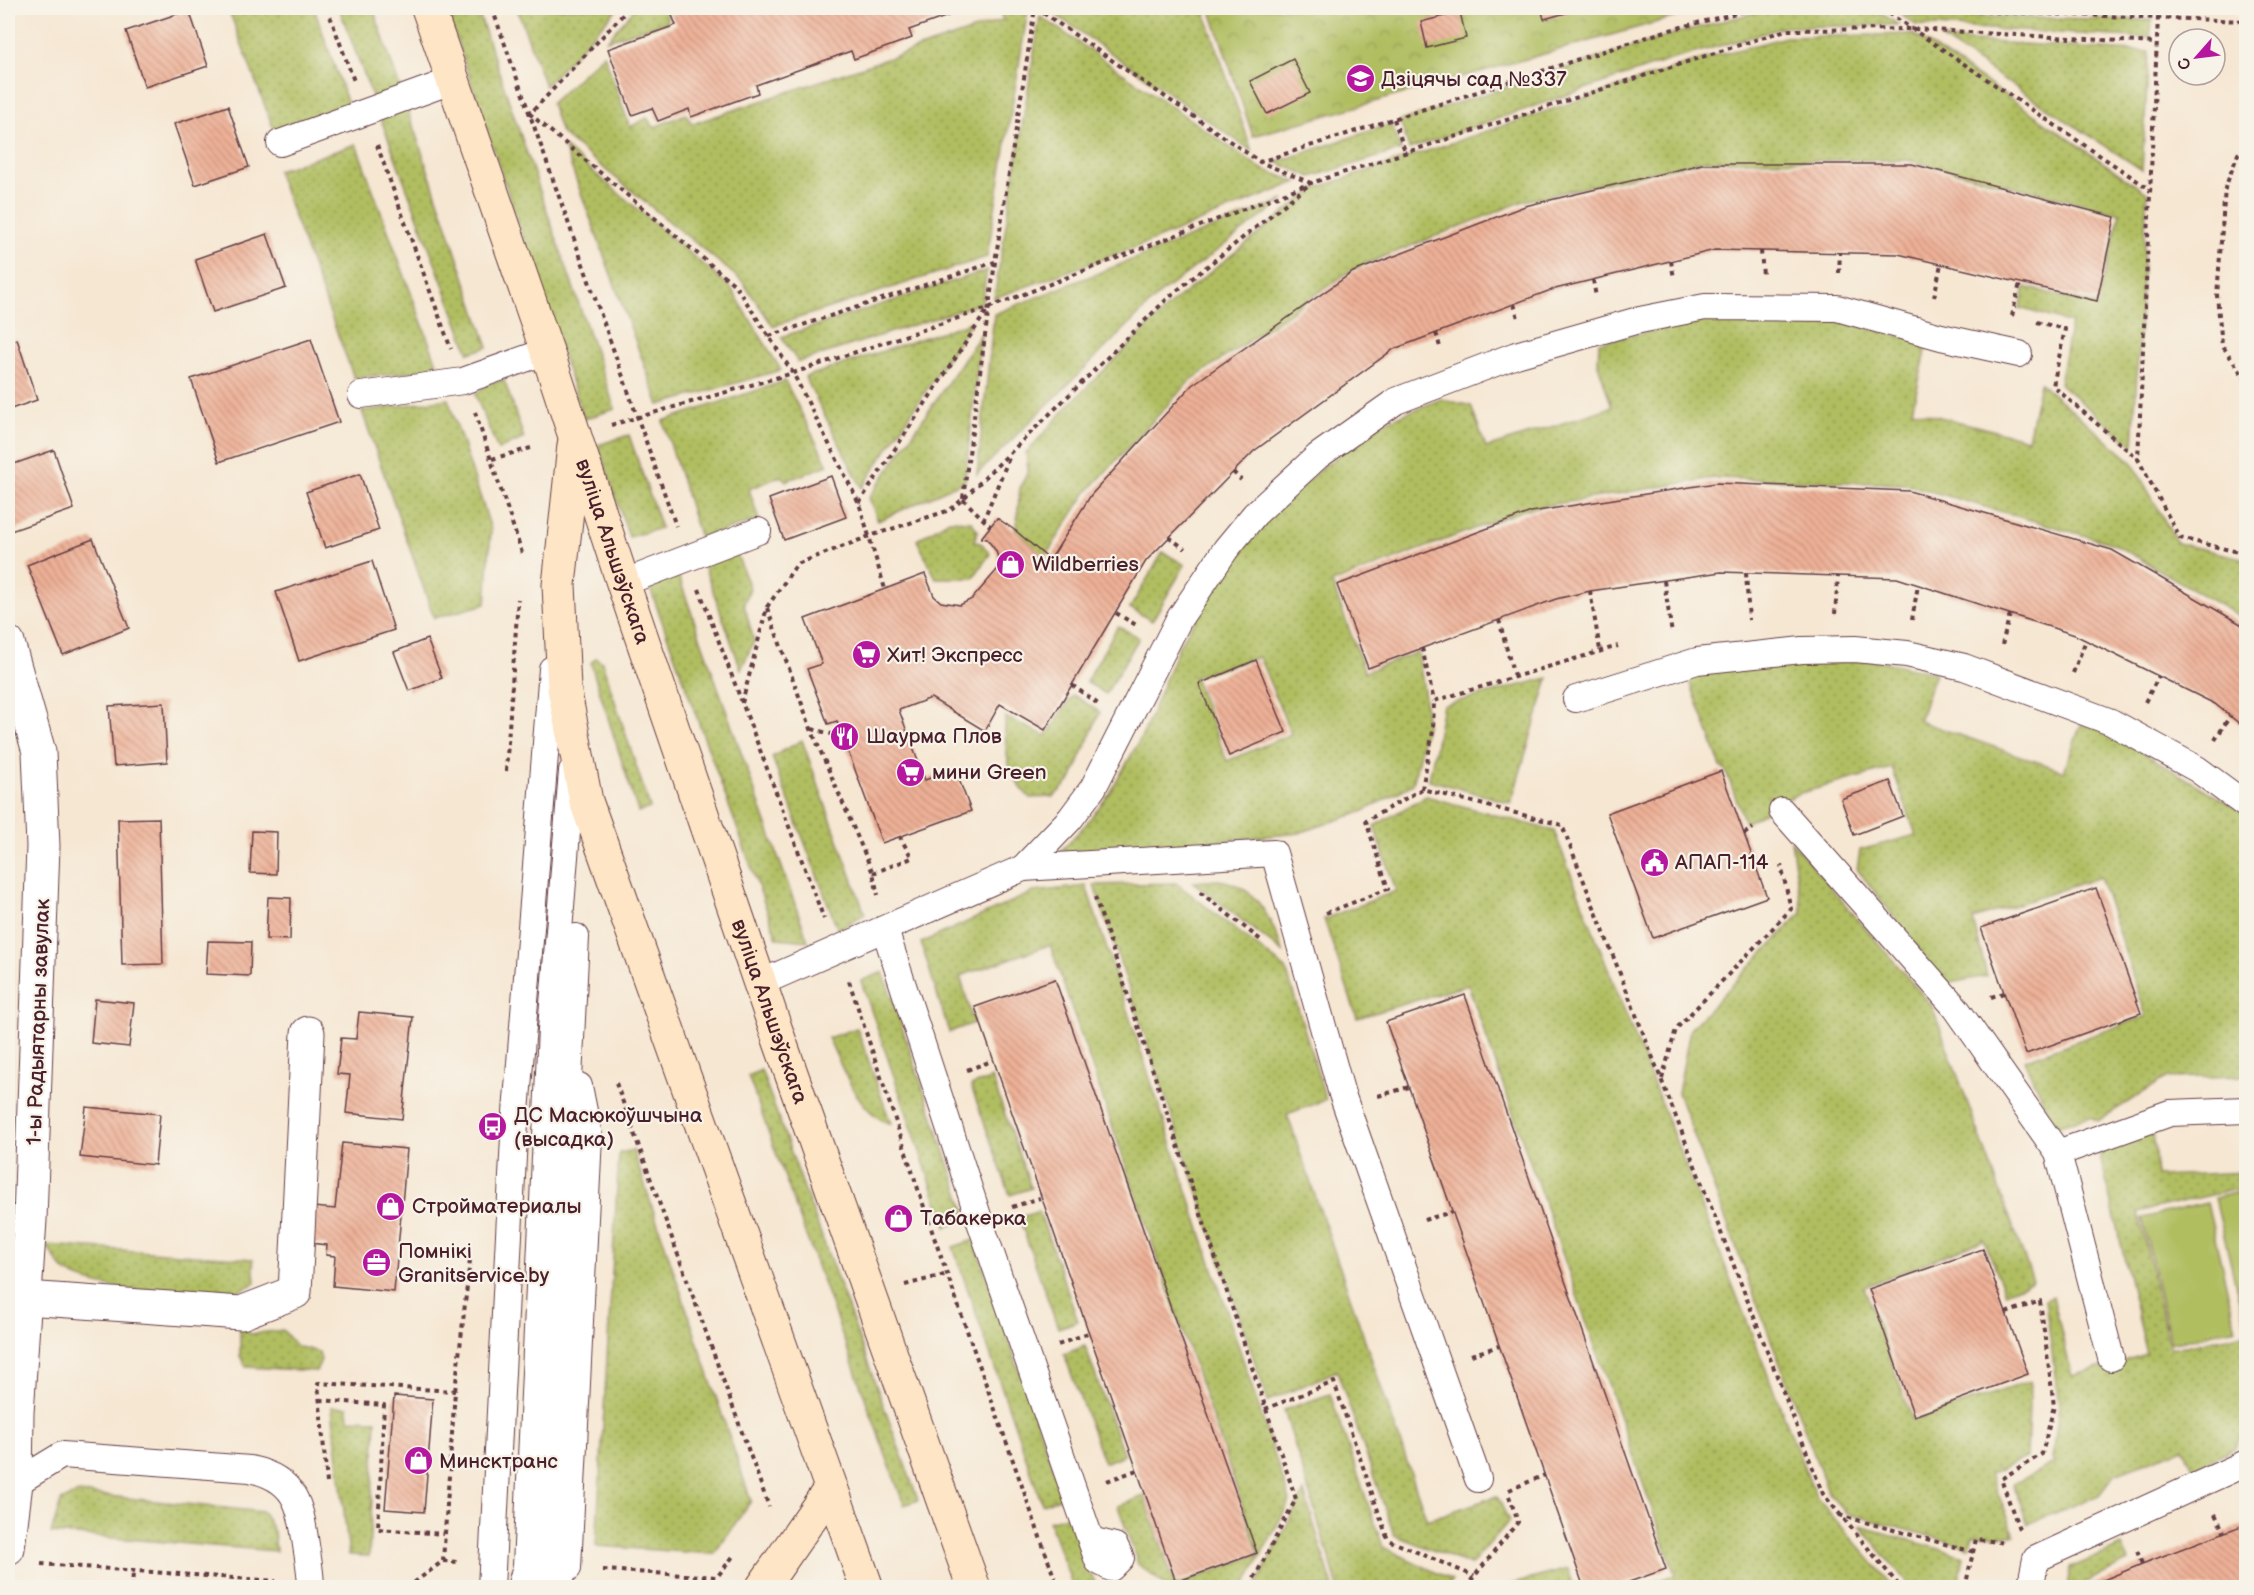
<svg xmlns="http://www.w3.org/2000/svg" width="2254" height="1595" viewBox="0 0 2254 1595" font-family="'Balsamiq Sans',sans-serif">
	<defs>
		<pattern id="grass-dots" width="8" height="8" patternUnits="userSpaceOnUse" patternTransform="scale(1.5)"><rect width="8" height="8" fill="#b0be61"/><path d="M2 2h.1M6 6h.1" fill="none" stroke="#919a50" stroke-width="1.8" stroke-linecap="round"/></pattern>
		<pattern id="park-crowns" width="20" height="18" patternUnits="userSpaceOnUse" patternTransform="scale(1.5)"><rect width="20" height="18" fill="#b0be61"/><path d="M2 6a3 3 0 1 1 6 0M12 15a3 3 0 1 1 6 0" fill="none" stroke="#919a50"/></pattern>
		<pattern id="building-back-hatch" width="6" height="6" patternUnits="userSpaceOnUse" patternTransform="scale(1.5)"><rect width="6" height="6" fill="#eeb197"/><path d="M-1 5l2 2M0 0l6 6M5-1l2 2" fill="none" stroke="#c38f7b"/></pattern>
	</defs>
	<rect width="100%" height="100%" fill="#f7f3e8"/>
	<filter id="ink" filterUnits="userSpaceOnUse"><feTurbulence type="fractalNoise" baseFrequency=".0167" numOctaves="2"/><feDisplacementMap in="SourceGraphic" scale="12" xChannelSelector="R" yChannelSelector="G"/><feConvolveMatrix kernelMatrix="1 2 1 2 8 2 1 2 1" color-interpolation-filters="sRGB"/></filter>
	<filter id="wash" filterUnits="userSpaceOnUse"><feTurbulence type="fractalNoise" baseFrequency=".008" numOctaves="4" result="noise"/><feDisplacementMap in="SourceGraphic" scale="24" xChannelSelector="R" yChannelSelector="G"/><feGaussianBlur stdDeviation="1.35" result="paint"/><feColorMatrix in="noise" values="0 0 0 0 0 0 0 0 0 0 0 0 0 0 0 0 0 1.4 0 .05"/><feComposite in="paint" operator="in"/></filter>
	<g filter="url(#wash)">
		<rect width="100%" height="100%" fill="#f6e7d3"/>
		<g fill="url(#grass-dots)" stroke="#7d6e46" stroke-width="1.5" fill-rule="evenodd">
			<path d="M228,8H314L348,104L274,130Z"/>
			<path d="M339,8H373L488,347L469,353Z"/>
			<path d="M446,8H477L615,409L584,419Z"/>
			<path d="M517,8H618L545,86Z"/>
			<path d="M635,8H674L667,12V22L607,40Z"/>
			<path d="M998,8H1027L1028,10L987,257L773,326L742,281L561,133L551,103L604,54L630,127L647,118L654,127L686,114L692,124L1003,20Z"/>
			<path d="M1046,8H1203L1252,151Z"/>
			<path d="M1772,8H1824L1879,12L1899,25L1785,27L1667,61L1409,149L1400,121L1670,35Z"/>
			<path d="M1901,15L2152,20L2150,38L1916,25Z"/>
			<path d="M1040,16L1262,169L1297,182L1147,243L994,298Z"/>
			<path d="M1913,34L2010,98L2147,193L2133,446L2059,383L2071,323L2020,308L2025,287L2097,305L2120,213L1907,160L1702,161L1524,201L1353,269L1190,381L1087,492L1045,557L1016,531L1020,488L1028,471L1026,453L1071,403L1172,303L1314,189L1699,60L1786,37Z"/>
			<path d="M1942,39L2149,52L2142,170Z"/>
			<path d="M1391,124L1401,150L1311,177L1276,162Z"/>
			<path d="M356,144L439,369L354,378L277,171Z"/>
			<path d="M564,147L731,288L781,370L659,405Z"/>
			<path d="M1284,200L1162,292L977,474L994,314Z"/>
			<path d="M987,270L982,303L798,362L781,337Z"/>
			<path d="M1716,318L1840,321L1928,343L1912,410L2028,439L2040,383L2132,462L2177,543L2246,559V620L2114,544L1905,484L1714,478L1526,509L1332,583L1365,672L1418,652L1425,698L1426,726L1413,784L1364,811L1299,833L1054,858L1086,824L1110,793L1144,732L1180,643L1259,523L1322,468L1380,424L1441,399L1471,406L1486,448L1612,407L1598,364L1599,342ZM1259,657L1291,734L1227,761L1194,677Z"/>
			<path d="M971,322L862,488L805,377Z"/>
			<path d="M981,334L965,481L878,521L869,498Z"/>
			<path d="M504,380L524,438L498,450L475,394L488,384Z"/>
			<path d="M785,381L828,465L786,481L781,476L749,489L759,520L700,538L663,421Z"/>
			<path d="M448,399L491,529L486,604L434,618L362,411Z"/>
			<path d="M629,435L661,528L629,537L598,445Z"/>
			<path d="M949,520L971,521L978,531L974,541L982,544L990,554L973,578H936L917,540Z"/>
			<path d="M734,547L750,588L744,604L754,642L741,669L702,560Z"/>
			<path d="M1163,552L1185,565L1152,621L1130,608Z"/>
			<path d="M677,572L808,941L777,938L647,580Z"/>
			<path d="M1118,626L1139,638L1106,694L1086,682Z"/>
			<path d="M596,658L602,662L650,808L638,812L594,674L591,663Z"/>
			<path d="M1876,660L1935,673L1919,721L2064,771L2081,724L2105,730L2246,814V1076L2166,1078L2098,1121L2090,1117L2054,1126L2024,1060L2146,1016L2100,877L1973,919L1987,976L1945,984L1857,869L1860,850L1916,835L1892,768L1797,794L1745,823L1725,769L1721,767L1687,674L1756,661Z"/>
			<path d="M1548,678L1511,803L1429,780L1443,705Z"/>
			<path d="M1073,695L1100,712L1071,780L1053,797L1030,798C1005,773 1005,750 1005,717L1046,736Z"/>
			<path d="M802,740L865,914L838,930L772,757Z"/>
			<path d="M1426,796L1554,831L1816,1497L1894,1587H1640L1675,1575L1468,985L1357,1018L1324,919L1396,891L1374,826Z"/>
			<path d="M1791,841L1932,1006L2033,1281L2005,1293L1984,1240L1864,1287L1913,1421L2030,1381L2027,1457L1990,1474L2015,1535L1973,1536L1969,1547L1846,1513L1829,1494L1678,1093L1690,1029L1802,912Z"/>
			<path d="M1218,880C1256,884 1272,920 1283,952L1193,882Z"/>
			<path d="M1176,883L1286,969L1326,1100L1287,1114L1427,1520L1497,1496L1509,1521L1471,1565L1394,1535L1337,1371L1268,1401L1094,885Z"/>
			<path d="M1086,886L1290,1501L1244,1587H1167L1138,1564L1118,1506L1144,1496L1175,1586L1259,1554L1050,945L960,976L974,1023L949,1032L921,943L1033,892Z"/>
			<path d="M883,972L968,1219L946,1227L861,981Z"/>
			<path d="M857,1028L891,1124C858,1114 842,1066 828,1038Z"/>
			<path d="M761,1070L918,1500L904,1505L748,1076Z"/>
			<path d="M992,1078L1031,1188L1010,1195L971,1086Z"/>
			<path d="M2153,1130L2157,1176L2246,1172V1187L2138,1212L2170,1349L2246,1333V1429L2235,1448L2193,1468L2183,1448L2115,1474L2099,1495L2028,1524L2013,1484L2056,1462L2053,1459L2059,1405L2045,1300L2053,1297L2072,1376L2147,1354L2099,1152Z"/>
			<path d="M633,1150L751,1501L714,1554L596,1546L619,1153Z"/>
			<path d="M1039,1211L1078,1321L1058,1328L1019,1218Z"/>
			<path d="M974,1240L1063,1497L1042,1504L953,1247Z"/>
			<path d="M46,1245L253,1259L255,1283C249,1286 241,1291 234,1292C198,1297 94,1293 65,1271C58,1266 52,1253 46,1245Z"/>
			<path d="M240,1322L250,1334L283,1330L296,1346L319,1352L321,1360L316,1371L246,1367L240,1356Z"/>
			<path d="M1085,1346L1124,1455L1104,1463L1064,1354Z"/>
			<path d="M1330,1394L1383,1547L1452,1580L1448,1587H1338L1284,1410Z"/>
			<path d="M332,1407H348L349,1419L376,1420L369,1556L349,1555Z"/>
			<path d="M1304,1492L1333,1587H1255Z"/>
			<path d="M78,1493L263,1512L274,1532L276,1551L51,1533L61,1501Z"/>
			<path d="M1070,1515L1087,1568L1098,1587H1075L1072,1584L1049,1521Z"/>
			<path d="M1860,1526L1964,1556L1958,1587H1911Z"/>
			<path d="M2122,1546L2128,1562L2081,1585L2082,1587H2067L2070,1568Z"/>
			<path d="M1568,1569L1574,1587H1502Z"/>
		</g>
		<path fill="url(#park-crowns)" stroke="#7d6e46" stroke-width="1.5" d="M1210,8H1707L1253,136Z"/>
		<g fill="#b0be61" stroke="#7d6e46" stroke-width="1.5">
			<path d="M2246,1190V1328L2215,1198Z"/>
			<path d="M2207,1203L2236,1328L2171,1343L2142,1218Z"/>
		</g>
		<g id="blocks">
			<g fill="url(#building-back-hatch)">
				<path d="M686,8H970L909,30L912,38L854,59L851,51L756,85L758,93L691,117L689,109L658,121L652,108L632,115L608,49L676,25L671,13Z"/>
				<path d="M1541,8H1584L1544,19Z"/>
				<path d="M189,10L208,66L145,87L126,31Z"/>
				<path d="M1460,12L1466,38L1427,48L1421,22Z"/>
				<path d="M1293,59L1310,93L1267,114L1250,81Z"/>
				<path d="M228,106L249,167L195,185L174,124Z"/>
				<path d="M1702,164H1912L2115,217L2097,301L1898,254L1715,250L1551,290L1394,349L1254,451L1146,561L1045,730L1000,704L985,731L931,698L899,710L925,780L955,769L971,811L882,843L837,721L828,724L807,669L822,664L805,619L925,574L934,596L941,602L960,605L972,599L997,570L999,561L996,551L987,539L981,538L997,518L1016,531L1050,560L1091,495L1192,385L1353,272L1525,206Z"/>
				<path d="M267,234L286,288L213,312L195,259Z"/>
				<path d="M17,339L37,400L8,410V342Z"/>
				<path d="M311,339L339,422L219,462L191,379Z"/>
				<path d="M54,450L74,509L8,532V466Z"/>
				<path d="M360,474L379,530L325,548L306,492Z"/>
				<path d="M831,476L846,517L784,540L769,499Z"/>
				<path d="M1716,483L1909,491L2112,550L2246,627V729L2215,704L2075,635L1897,578L1721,572L1590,591L1556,599L1368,668L1337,585L1531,512Z"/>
				<path d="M93,539L129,628L63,655L27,565Z"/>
				<path d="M372,561L394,630L299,661L276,592Z"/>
				<path d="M427,639L442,678L409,691L394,652Z"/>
				<path d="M1256,660L1286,732L1229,756L1199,684Z"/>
				<path d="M164,703L167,762L114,766L109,706Z"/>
				<path d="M1721,771L1767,897L1653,938L1607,813Z"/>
				<path d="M1890,781L1903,816L1854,835L1841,799Z"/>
				<path d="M159,818L163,964L122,965L118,819Z"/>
				<path d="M252,831L277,832L276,874L250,873Z"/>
				<path d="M2096,888L2141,1013L2026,1054L1981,928Z"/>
				<path d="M268,897L291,898L290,940L266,939Z"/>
				<path d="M208,941L251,942L250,976L206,974Z"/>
				<path d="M1055,979L1257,1553L1176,1582L975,1007Z"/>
				<path d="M1465,995L1666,1569L1612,1588H1584L1386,1022Z"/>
				<path d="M95,999L134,1003L129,1047L91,1043Z"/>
				<path d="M359,1012L413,1017L402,1119L346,1113L350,1075L337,1074L341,1038L356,1039Z"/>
				<path d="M86,1107L160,1114L155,1165L80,1157Z"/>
				<path d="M342,1143L407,1149L394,1292L333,1286L335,1256L326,1255L327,1245L310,1243L313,1207L335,1209Z"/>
				<path d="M1983,1249L2028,1374L1914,1416L1869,1289Z"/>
				<path d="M394,1396L433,1399L424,1512L385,1509Z"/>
				<path d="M2246,1524V1588L2089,1586L2142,1564Z"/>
			</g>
		</g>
	</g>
	<g filter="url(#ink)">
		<use href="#blocks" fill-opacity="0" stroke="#643d44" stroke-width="1.5"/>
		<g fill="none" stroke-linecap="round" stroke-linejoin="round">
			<defs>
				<g id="lane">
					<path d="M280,143L454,80"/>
					<path d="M361,395L463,381L547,351"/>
					<path d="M623,583L758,531"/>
					<path d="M1576,699L1697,661L1802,650L1855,649L1907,654L1964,667L2111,722L2197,769L2246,805"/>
					<path d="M1782,811L1956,1008L2058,1153"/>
					<path d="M1023,868L1070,819L1093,788L1179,619L1226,549L1255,514L1318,456L1396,401L1516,355L1635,321L1705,307L1837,308L1941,337L2019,354"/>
					<path d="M885,930L979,1219L1098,1561L1111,1568L1121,1558L1115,1546L1091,1540"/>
					<path d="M760,983L1023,868L1274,853L1342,1094L1478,1479"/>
					<path d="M2111,1358L2058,1153L2170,1113L2246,1110"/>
					<path d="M16,1483L62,1455L250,1469C296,1479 300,1504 306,1545C308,1559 311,1573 311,1588"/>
					<path d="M491,1588L514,1137L552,669"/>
					<path d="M520,1588L526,1566L551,1029L572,771"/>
					<path d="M540,1588L545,1567L576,937"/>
					<path d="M544,1588L568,1568L589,1136L579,1086"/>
					<path d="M2030,1588L2036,1559L2246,1463"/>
				</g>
				<g id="street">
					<path d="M8,643L39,752L43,846L30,1220L17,1413L16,1483L8,1548"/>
					<path d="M26,1298L241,1313L295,1292L308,1033"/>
				</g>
				<g id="secondary">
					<path id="s1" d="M428,8L547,351L623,583L780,1042L974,1588"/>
					<path d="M574,445L559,585L564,688L586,801L867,1588"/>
					<path d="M762,1588L831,1488"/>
				</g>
			</defs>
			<use href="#lane" stroke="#643d44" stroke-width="28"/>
			<use href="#street" stroke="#643d44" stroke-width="35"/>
			<use href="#secondary" stroke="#643d44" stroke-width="35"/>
			<g stroke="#643d44" stroke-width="4" stroke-dasharray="4.5 4.5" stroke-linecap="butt">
				<path d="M327,8L354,81"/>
				<path d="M492,8L676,526"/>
				<path d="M629,8L530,114L735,285L793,373L859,503L885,589"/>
				<path d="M1036,8L1260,162"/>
				<path d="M1878,8L2246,21"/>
				<path d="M1881,8L2151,190"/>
				<path d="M2158,17L2138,459L2180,538L2246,554"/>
				<path d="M1394,119L1406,154"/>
				<path d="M377,145L451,349"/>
				<path d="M2246,147L2238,154L2225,188L2217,296L2222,345L2246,380"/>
				<path d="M1761,251L1763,275"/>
				<path d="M1671,261L1674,278"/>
				<path d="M1839,273L1840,253"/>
				<path d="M1593,280L1596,297"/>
				<path d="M1934,297L1941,264"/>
				<path d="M1514,304L1518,318"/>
				<path d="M2012,316L2020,283"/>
				<path d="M2037,322L2065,329L2053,386L2138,459"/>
				<path d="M1436,333L1440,347"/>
				<path d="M769,336L995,262"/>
				<path d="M475,412L522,553"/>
				<path d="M611,425L793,373L988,308L1311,183L1786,30L1914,29L2156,43"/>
				<path d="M492,459L534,447"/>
				<path d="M1233,472L1241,480"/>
				<path d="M963,498L995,262L1035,8"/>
				<path d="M963,499L990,526"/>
				<path d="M859,503L988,309"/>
				<path d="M983,521L1009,458"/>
				<path d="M1169,537L1185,549"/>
				<path d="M1746,573L1749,620"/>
				<path d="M1664,581L1672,634"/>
				<path d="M699,589L824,919"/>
				<path d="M1590,591L1600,650"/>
				<path d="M767,608L811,729L873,873L878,895"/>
				<path d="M1116,613L1136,625"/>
				<path d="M1835,614L1838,576"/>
				<path d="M1499,620L1514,676"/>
				<path d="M1912,620L1918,585"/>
				<path d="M2002,645L2010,614"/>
				<path d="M1422,648L1434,701"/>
				<path d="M2073,673L2086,640"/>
				<path d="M1072,685L1098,704"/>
				<path d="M2145,702L2159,676"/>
				<path d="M742,703L767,607L797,564L870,536L950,510L963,499L1169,297L1311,183L1260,162L1666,31L1756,8"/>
				<path d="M812,729L843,737"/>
				<path d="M2215,740L2230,716"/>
				<path d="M506,771L518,599"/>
				<path d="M1422,789L1433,731L1434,701L1618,646"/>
				<path d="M1744,834L1753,828"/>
				<path d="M873,873L912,858L900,837"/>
				<path d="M1200,892L1262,941"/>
				<path d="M1095,897L1296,1499L1249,1588"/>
				<path d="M1326,913L1388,889L1366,821L1422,789L1562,825L1823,1494L1901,1588"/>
				<path d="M849,981L934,1237L1058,1588"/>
				<path d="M1991,997L2004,993"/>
				<path d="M967,1070L992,1061"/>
				<path d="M1662,1079L1676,1029L1791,909L1781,865"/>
				<path d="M616,1083L769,1507"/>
				<path d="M1378,1096L1409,1087"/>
				<path d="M1012,1207L1040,1198"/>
				<path d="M1424,1220L1452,1212"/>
				<path d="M905,1285L948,1274"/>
				<path d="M2006,1313L2040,1301L2054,1406L2042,1454L2001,1479L2019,1529"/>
				<path d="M1058,1345L1088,1333"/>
				<path d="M1471,1355L1499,1346"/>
				<path d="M320,1400L384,1405L378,1529L444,1534"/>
				<path d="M1265,1409L1334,1382L1388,1540L1474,1576"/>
				<path d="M1107,1481L1137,1470"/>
				<path d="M327,1483L318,1383L455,1391"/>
				<path d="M1509,1490L1545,1475"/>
				<path d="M2215,1514L2224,1532"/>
				<path d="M1839,1515L1974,1552"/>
				<path d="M2137,1551L2142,1564"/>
				<path d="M443,1561L455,1391L470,1260"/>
				<path d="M41,1564L276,1581"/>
				<path d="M603,1570L717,1577L735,1554"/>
				<path d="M1148,1580L1158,1588"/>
				<path d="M346,1586L379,1588"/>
				<path d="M132,1588L133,1572"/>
				<path d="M407,1588L443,1561L458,1562"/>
				<path d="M1465,1588L1518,1522L1509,1496"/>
				<path d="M1965,1588L1976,1539L2006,1543"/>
			</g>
			<use href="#lane" stroke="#fff" stroke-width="26"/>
			<use href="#street" stroke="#fff" stroke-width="33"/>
			<use href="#secondary" stroke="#fde5c5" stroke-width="33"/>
		</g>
	</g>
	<defs>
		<symbol id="school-disc" viewBox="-11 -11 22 22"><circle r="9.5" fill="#b5179e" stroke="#f7f3e8"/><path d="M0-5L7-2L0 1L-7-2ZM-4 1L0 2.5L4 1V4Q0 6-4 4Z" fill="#fff"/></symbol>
		<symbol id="shop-disc" viewBox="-11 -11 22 22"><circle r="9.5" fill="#b5179e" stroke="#f7f3e8"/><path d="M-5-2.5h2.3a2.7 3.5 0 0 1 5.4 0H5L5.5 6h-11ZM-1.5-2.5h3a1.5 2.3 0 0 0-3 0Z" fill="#fff"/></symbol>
		<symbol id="supermarket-disc" viewBox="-11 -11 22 22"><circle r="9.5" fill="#b5179e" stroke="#f7f3e8"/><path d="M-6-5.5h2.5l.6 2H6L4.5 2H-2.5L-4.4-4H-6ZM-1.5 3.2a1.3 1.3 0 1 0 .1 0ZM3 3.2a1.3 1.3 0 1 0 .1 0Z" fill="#fff"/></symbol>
		<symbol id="restaurant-disc" viewBox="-11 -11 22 22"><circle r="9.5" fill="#b5179e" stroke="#f7f3e8"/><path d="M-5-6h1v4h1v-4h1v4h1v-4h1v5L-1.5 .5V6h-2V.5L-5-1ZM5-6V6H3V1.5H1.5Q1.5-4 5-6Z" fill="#fff"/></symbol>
		<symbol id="civic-disc" viewBox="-11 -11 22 22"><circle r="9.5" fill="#b5179e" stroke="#f7f3e8"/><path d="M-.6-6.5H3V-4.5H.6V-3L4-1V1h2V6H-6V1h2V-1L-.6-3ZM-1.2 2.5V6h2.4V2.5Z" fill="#fff"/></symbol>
		<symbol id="bus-disc" viewBox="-11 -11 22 22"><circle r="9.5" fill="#b5179e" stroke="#f7f3e8"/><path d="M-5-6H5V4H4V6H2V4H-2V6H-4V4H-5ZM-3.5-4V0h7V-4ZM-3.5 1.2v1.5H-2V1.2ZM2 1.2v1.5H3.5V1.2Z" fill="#fff"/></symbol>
		<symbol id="office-disc" viewBox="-11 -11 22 22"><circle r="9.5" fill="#b5179e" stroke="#f7f3e8"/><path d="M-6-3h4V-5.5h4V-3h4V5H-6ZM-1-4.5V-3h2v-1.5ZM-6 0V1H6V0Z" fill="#fff"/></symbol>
	</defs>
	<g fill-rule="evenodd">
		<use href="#school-disc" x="1344" y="62" width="33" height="33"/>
		<use href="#shop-disc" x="994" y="548" width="33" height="33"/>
		<use href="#supermarket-disc" x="850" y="638" width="33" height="33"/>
		<use href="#restaurant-disc" x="828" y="720" width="33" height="33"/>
		<use href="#supermarket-disc" x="894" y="756" width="33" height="33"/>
		<use href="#civic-disc" x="1638" y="846" width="33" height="33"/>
		<use href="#bus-disc" x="476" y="1110" width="33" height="33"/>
		<use href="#shop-disc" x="374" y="1190" width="33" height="33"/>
		<use href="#shop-disc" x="882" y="1202" width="33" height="33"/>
		<use href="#office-disc" x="360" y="1246" width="33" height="33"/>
		<use href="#shop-disc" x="402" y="1444" width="33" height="33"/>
	</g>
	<g text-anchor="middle" stroke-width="4.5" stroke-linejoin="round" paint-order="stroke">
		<g font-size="21" fill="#4a1f2b" stroke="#f7f3e8" text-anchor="start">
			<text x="1381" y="86">Дзіцячы сад №337</text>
			<text x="1032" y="571">Wildberries</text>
			<text x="887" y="662">Хит! Экспресс</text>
			<text x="866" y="743">Шаурма Плов</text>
			<text x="932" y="779">мини Green</text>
			<text x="1675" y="869">АПАП-114</text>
			<text x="514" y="1122">ДС Масюкоўшчына<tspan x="514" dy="24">(высадка)</tspan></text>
			<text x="412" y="1213">Стройматериалы</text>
			<text x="920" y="1225">Табакерка</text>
			<text x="398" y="1258">Помнікі<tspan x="398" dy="24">Granitservice.by</tspan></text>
			<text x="439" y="1468">Минсктранс</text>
		</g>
		<g font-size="21" fill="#4a1f2b" stroke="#f7f3e8">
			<text dy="7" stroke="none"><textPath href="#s1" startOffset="574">вуліца Альшэўскага</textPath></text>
			<text dy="7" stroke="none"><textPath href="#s1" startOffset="1060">вуліца Альшэўскага</textPath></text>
			<text transform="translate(38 1022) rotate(-88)" y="7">1-ы Радыятарны завулак</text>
		</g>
	</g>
	<rect width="2254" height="1595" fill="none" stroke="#f7f3e8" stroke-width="30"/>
	<g transform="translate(2197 57) rotate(242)"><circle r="28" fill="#f7f3e8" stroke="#b29e9c" stroke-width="1.5"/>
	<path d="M0-4.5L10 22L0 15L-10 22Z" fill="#b5179e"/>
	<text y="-9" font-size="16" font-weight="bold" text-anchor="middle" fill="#4a1f2b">С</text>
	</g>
</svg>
